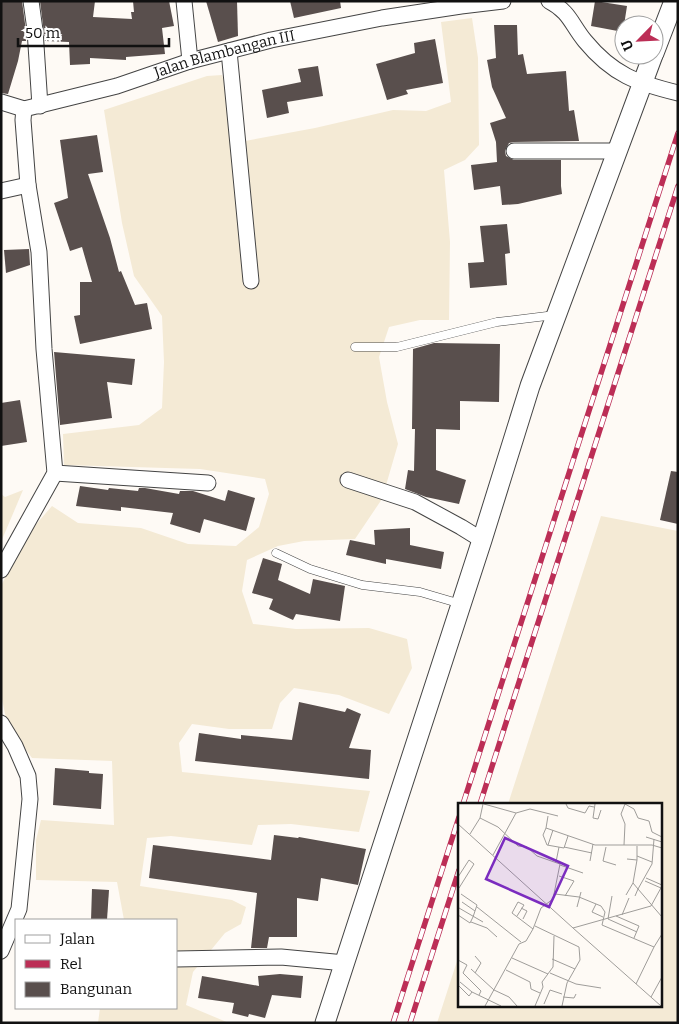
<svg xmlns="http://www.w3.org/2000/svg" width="679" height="1024" viewBox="0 0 679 1024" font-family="Bitter,serif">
	<rect width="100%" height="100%" fill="#fefaf5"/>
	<g fill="#f4ead5">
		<path d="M472,18L478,58L479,145L465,160L444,170L450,242L449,320H420L389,327L379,357L387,402L398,444L382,499L355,539L304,541L278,546L247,560L242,591L253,624L296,629L369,628L407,639L412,668L389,714L339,695L294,688L280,703L272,729H229L192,724L179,743L182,772L370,791L359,832L291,824L258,825L252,845L171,836L147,838L140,886L232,900L246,907L241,924L225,933L193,972L186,1005L229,1023H98L100,1008H176V920H124L117,882L36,880V840L41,820L114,825L112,761L32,758L7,724L1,694V586L25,537L52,506L78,523L141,528L188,544L236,546L259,527L269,494L265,479L200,469L64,465L63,434L139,425L162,408L164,362L162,316L134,276L122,223L104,110L207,76L222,75L235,122L245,141L315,128L393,110L426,111L451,102L441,22Z"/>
		<path d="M23,490L1,542V494L5,497Z"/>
		<path d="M601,516L678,531V1023H437L459,955V1005H660V804H508Z"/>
	</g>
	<g fill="#594f4d">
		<path d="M1,1H22L26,31V41H22L18,61L8,94L1,93Z"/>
		<path d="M40,1H95L93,17L132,19L131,12H134L133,1H169L174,26L162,28L165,54L126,57V60L90,58V64L70,65L69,42L45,41Z"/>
		<path d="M206,1H237L238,36L218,42Z"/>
		<path d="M290,1H340L341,8L294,18Z"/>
		<path d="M595,1L627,6L623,32L591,26Z"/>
		<path d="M494,25H517L518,55L523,54L527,74L566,71L569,111L574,110L579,141L514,142L509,143L505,151L506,156L514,160H561V186L562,194L518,204L502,205L500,186L474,190L471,165L497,162L496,142L490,123L506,118L492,87L487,60L496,58Z"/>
		<path d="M435,39L443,83L406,90L408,94L387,100L376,64L415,53L414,43Z"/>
		<path d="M318,66L323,96L287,102L289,113L267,118L262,90L301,82L298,69Z"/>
		<path d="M97,135L103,172L88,174L110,238L119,272L121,271L135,305L147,303L152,329L80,344L74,316L80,315V282H92L82,247L70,251L54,203L68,198L60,140Z"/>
		<path d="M507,224L510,253L505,254L507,285L470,288L468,263L484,262L480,226Z"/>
		<path d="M29,249L30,265L6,273L4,250Z"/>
		<path d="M434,343L500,344L499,402L460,401V430L436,429V470L466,480L459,504L426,497L405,489L408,470L414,471L415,429H412L413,349Z"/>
		<path d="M54,352L135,359L132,385L107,382L112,418L60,425Z"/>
		<path d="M20,400L27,442L1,446V403Z"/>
		<path d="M671,471L678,472V524L660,520Z"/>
		<path d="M80,486L108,490L109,488L138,491L139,488H145L179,494L180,491H193L225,501L228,490L255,498L246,531L204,519L200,533L170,524L173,513L121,507V511L76,506Z"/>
		<path d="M410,528V545L444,552L441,569L386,559V564L346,555L350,540L375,545L374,530Z"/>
		<path d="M263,558L282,564L278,580L310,594L313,579L345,586L340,621L296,614L293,620L269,609L273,599L252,593Z"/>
		<path d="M299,702L345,712L347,708L361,714L349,748L371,750L369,779L195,761L199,733L241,739V735L292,740Z"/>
		<path d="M55,768L89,771V773L103,774L101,809L53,805Z"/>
		<path d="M274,835L298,838L299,837L366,849L358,885L321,878L318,901L297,898V937H269L267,948H251L257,893L149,878L153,845L271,860Z"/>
		<path d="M92,889L109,890L107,920H91Z"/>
		<path d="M280,974L303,976L301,998L272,995L265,1018L249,1014L248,1017L232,1013L234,1003L198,998L202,976L259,986L258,976Z"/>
	</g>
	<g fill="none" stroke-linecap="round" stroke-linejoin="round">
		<defs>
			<g id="service">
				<path d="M355,347H397L497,322L555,315"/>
				<path d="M276,553L310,569L362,585L420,592L461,604"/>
			</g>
			<g id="minor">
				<path d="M31,1L35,30L40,106"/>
				<path d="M184,1L190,61"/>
				<path d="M549,1C570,12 571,24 585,41C613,75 637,83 678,93"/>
				<path d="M229,51L251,281"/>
				<path d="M1,102L24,109"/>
				<path d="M514,151H617"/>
				<path d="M1,191L28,185"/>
				<path d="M55,473L208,483"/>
				<path d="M348,480L415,502L461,527L482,540"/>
				<path id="s1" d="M1,570L55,473L44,349L39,252L28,185L23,120L24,109L117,86L190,61L271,40L382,18L461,6L503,1"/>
				<path d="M1,723L15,746L28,776L30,799L19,909L1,951"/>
				<path d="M176,959L281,957L345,963"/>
			</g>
			<g id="tertiary">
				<path d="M654,53L674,1"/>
				<path d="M325,1023L482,540L530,386L653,55"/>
			</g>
		</defs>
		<use href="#service" stroke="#444" stroke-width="9"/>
		<use href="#minor" stroke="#444" stroke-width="17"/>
		<use href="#tertiary" stroke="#444" stroke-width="21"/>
		<use href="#service" stroke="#fff" stroke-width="8"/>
		<use href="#minor" stroke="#fff" stroke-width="15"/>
		<use href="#tertiary" stroke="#fff" stroke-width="19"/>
		<defs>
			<g id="rail">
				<path d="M463,804L678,133"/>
				<path d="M480,804L678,186"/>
				<path d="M393,1023L459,817"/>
				<path d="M410,1023L459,870"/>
			</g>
		</defs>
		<use href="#rail" stroke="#bc2e56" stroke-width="5.5"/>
		<use href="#rail" stroke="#fff" stroke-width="4" stroke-dasharray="11" stroke-linecap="butt"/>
	</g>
	<g text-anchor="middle" stroke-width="5" stroke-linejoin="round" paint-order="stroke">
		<g font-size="15" fill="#111" stroke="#fff">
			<text dy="5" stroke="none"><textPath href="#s1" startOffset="685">Jalan Blambangan III</textPath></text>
		</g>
	</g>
	<g transform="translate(458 803)">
		<rect width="204" height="204" fill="#fefaf5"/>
		<path fill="none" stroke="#9f9d9a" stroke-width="1" d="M26,1L58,10L72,6L100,13M108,1L110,5L127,10L131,3L136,4M137,1L135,15L140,16L143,7M167,1L176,6L180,15L191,18L194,29L204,34M90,13L88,25L137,42H194L204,45M22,15L40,24L60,43L69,44L79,53L102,61L95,96L83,105L75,126L68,138L61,141L27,203M0,21L115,125L193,103L204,83M88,25L85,32L89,42L106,45L110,33M12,31L22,15L25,1M188,34L204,39M196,36L194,61L180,86L204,114M90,42L95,27M166,42L167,21L163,11L167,1M106,44L134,50M148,44L145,58L158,62M35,52L58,10M179,53L194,59M169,56L179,57V43M132,58L135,41M98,59L101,44M102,62L125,70M101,73L116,78L107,93M0,74L11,57L16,61L1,85M188,75L204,82M187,78L203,85M175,80L179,57M3,91L19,102L15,114M97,91L121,94L143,103L147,109L144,122L196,144L204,131M168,92L175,80L180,86L177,93M154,93L150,116L179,129M4,99L17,108M138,101L134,109L145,114M19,104L63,139M119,104L123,89M1,105L25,119M63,105L69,108L65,116M0,112L12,120L15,114M164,112L171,95M59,113L66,102L60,99L54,110L75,126M158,113L181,123L176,135M13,119L29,125L39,134M77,123L121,144L122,157L109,180L104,203M115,125L203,203M17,153L23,160L17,170M54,155L90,171M94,156L117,166M0,157L9,162L5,170L23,188L21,192M13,166L36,187L51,194L59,203M48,167L72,179L73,186L82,190M92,170L118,181L143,185M2,179L14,189L43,203M178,181L196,144M1,183L11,193L14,189M105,194L116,195L118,191M193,194L204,174M86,201L92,187L104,191M77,203L85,184L84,179L95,164L96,133"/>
		<path fill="#7b2cbf" fill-opacity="0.15" stroke="#7b2cbf" stroke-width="2.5" d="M47,35L110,63L91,104L28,76Z"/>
		<rect width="204" height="204" fill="none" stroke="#111" stroke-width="2.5"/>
	</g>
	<rect width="679" height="1024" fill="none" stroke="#111111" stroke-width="5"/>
	<rect x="15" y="919" width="162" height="90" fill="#ffffff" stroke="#a0a0a0"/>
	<rect x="25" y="935" width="25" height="8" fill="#ffffff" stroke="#a0a0a0"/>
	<text x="60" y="944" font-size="15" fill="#111111">Jalan</text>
	<rect x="25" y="960" width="25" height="8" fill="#bc2e56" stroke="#a0a0a0"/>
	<text x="60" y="969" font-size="15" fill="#111111">Rel</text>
	<rect x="25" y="982" width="25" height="15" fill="#594f4d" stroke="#a0a0a0"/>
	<text x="60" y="994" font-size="15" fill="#111111">Bangunan</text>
	<g transform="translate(639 40) rotate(246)"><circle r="24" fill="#ffffff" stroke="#a0a0a0"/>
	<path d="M0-4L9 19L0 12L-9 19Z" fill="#bc2e56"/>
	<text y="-8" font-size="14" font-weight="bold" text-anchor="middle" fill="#111111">U</text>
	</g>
	<path d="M18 38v8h151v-8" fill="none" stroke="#111111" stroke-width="2.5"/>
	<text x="25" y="38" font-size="15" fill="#111111" stroke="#ffffff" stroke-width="4" paint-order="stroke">50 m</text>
</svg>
